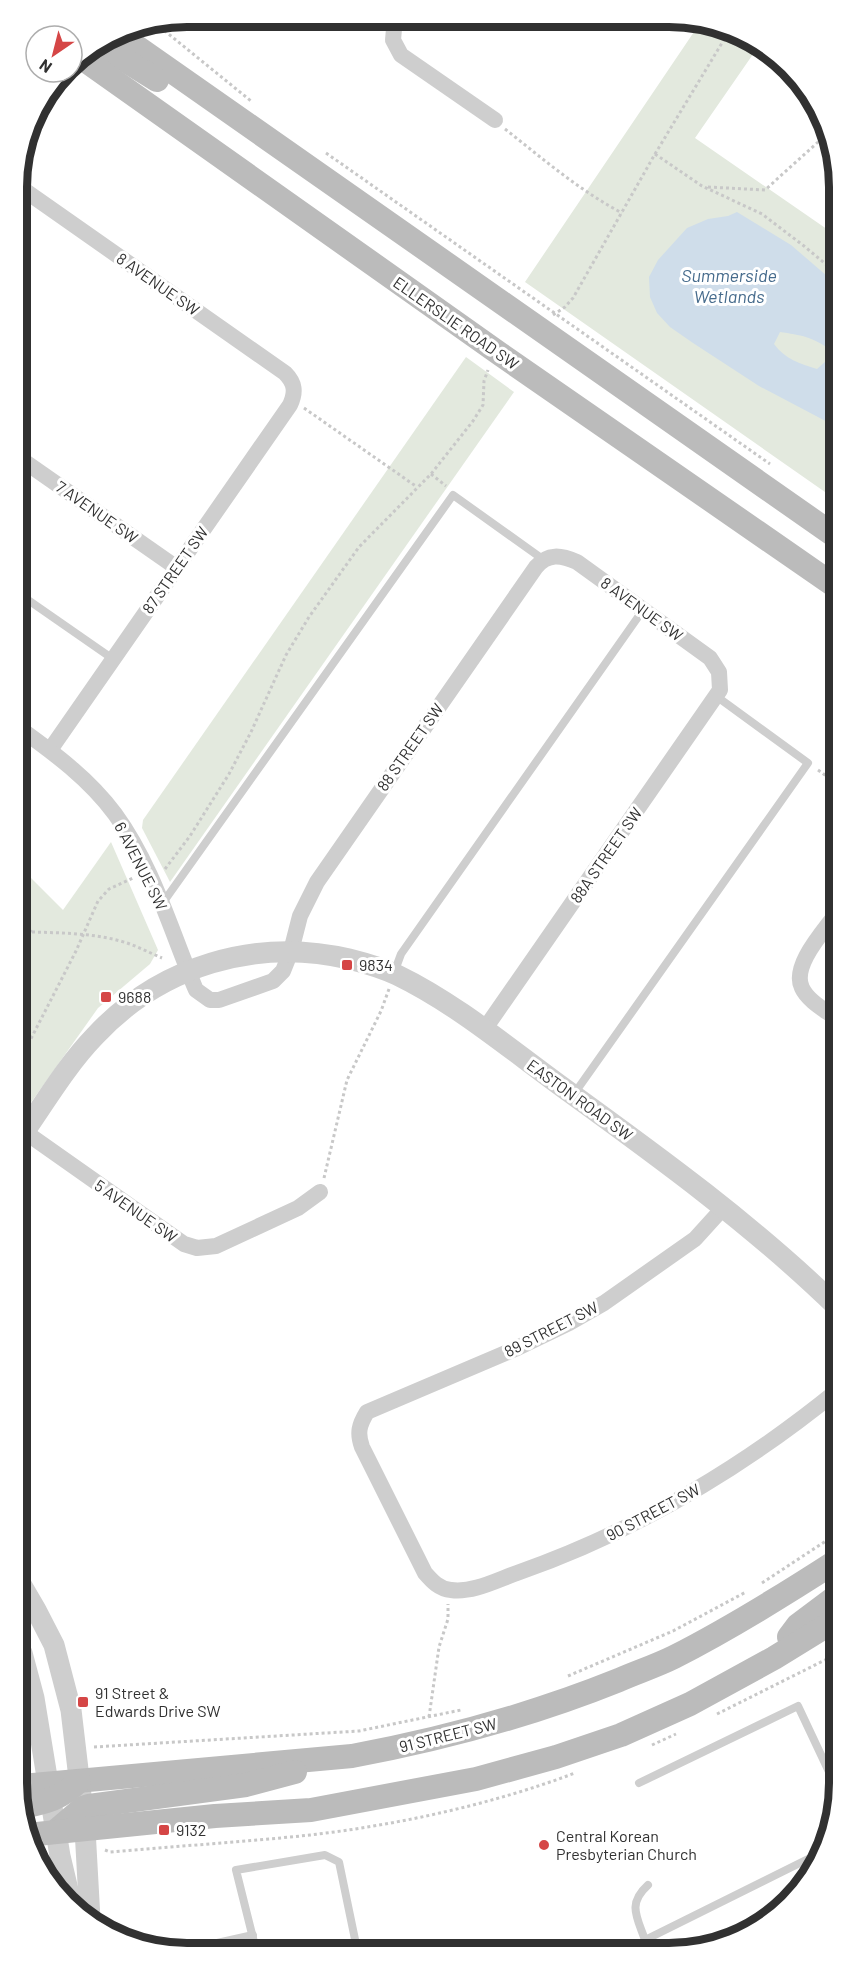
<svg xmlns="http://www.w3.org/2000/svg" width="856" height="1970" viewBox="0 0 856 1970" font-family="Barlow,sans-serif">
	<rect width="100%" height="100%" fill="#fff"/>
	<g fill="#e3e9de">
		<path d="M702,20L758,47L695,138L834,234L835,499L525,282Z"/>
		<path d="M466,357L514,392L170,882L142,828L143,820Z"/>
		<path d="M111,842L158,950L150,964L98,1008L20,1118L19,866L63,910Z"/>
	</g>
	<path fill="#cfddea" fill-rule="evenodd" d="M737,212L791,245L834,282L835,426L759,386L693,343L670,327L657,313L650,297L649,277L658,260L687,228L708,219L728,216ZM780,332C800,335 814,337 830,350L826,361L817,369C800,364 785,359 774,344Z"/>
	<g fill="none" stroke-linecap="round" stroke-linejoin="round">
		<g stroke="#c8c8c8" stroke-width="3" stroke-dasharray="3 3" stroke-linecap="butt">
			<path d="M155,23L251,101"/>
			<path d="M505,129C543,159 579,190 622,213"/>
			<path d="M326,153L770,464"/>
			<path d="M655,154L702,186L762,214L804,246L834,271"/>
			<path d="M708,187L765,190L828,133"/>
			<path d="M553,315L565,307L573,298L655,154L728,33"/>
			<path d="M304,408L417,487"/>
			<path d="M431,474L446,486"/>
			<path d="M818,770L836,783"/>
			<path d="M165,869L190,836L229,774L251,732L286,655L309,617L359,547L431,474L473,421L483,405L484,381L488,370"/>
			<path d="M19,924L32,932L19,937"/>
			<path d="M32,932C64,933 96,933 127,943C139,947 150,953 162,958"/>
			<path d="M20,1060L76,951L98,901L109,889L133,878"/>
			<path d="M324,1178L347,1080L381,1011L389,989"/>
			<path d="M762,1583L838,1533"/>
			<path d="M568,1676L673,1631L746,1592"/>
			<path d="M717,1714L839,1653"/>
			<path d="M429,1717L439,1647L448,1619V1604"/>
			<path d="M652,1745L676,1734"/>
			<path d="M94,1747L359,1731L461,1710"/>
			<path d="M105,1850L110,1852C177,1846 244,1842 310,1835C398,1825 493,1804 575,1773"/>
		</g>
		<g stroke="#cecece" stroke-width="8">
			<path d="M18,593L113,659"/>
			<path d="M162,904L453,495L544,560"/>
			<path d="M394,973L401,954L643,610"/>
			<path d="M574,1094L808,763L716,696"/>
			<path d="M639,1783L798,1706L839,1793"/>
			<path d="M648,1885C627,1904 637,1917 645,1940L816,1855"/>
			<path d="M186,1950L253,1935"/>
			<path d="M256,1950L236,1870L325,1855L339,1862L357,1949"/>
		</g>
		<g stroke="#cecece" stroke-width="16">
			<path d="M395,18L393,40L401,55L495,120"/>
			<path d="M17,185L285,373C295,383 296,392 290,405L50,750"/>
			<path d="M18,457L177,568"/>
			<path d="M19,728C54,753 89,779 115,814C153,866 171,931 196,990L210,1000H219L273,981L283,971L291,951L300,916L317,882L536,567C548,553 561,555 577,562L710,658L719,672L720,690L484,1030"/>
			<path d="M836,914C824,931 791,966 802,988C808,1001 825,1010 837,1019"/>
			<path d="M25,1132L184,1244L197,1248L216,1246L298,1208L320,1192"/>
			<path d="M724,1207L695,1239L604,1303L569,1323L515,1349L367,1412C359,1425 357,1433 362,1447L425,1573C432,1581 439,1589 451,1590C473,1593 497,1580 517,1573C634,1532 741,1469 838,1390"/>
		</g>
		<g stroke="#cecece" stroke-width="21">
			<path d="M20,1138C44,1104 66,1066 95,1036C160,966 256,937 349,959C365,963 382,968 397,975C457,1004 511,1050 565,1089C659,1157 754,1226 837,1307"/>
			<path d="M22,1586L36,1610L54,1645L71,1710L85,1829L90,1919"/>
			<path d="M22,1653L34,1698L60,1856L72,1907"/>
		</g>
		<g stroke="#bbb" stroke-width="24">
			<path d="M117,33L835,536"/>
			<path d="M99,44L157,80"/>
			<path d="M79,56L500,354L835,586"/>
			<path d="M789,1637L798,1625L838,1595"/>
			<path d="M22,1786L352,1756C444,1739 532,1715 619,1680C637,1672 656,1666 674,1657C731,1628 784,1595 838,1560"/>
			<path d="M22,1807C47,1802 60,1799 79,1781"/>
			<path d="M56,1831L83,1808L89,1806L246,1785L295,1772"/>
			<path d="M27,1835L215,1816L311,1810L476,1779L556,1757L621,1735L690,1704L774,1658L839,1618"/>
		</g>
	</g>
	<g fill="#d54646" stroke="#fff" stroke-width="2">
		<rect x="341" y="959" width="12" height="12" rx="3"/>
		<rect x="100" y="991" width="12" height="12" rx="3"/>
		<rect x="77" y="1696" width="12" height="12" rx="3"/>
		<rect x="158" y="1824" width="12" height="12" rx="3"/>
		<circle cx="544" cy="1845" r="6"/>
	</g>
	<g text-anchor="middle" stroke-width="6" stroke-linejoin="round" paint-order="stroke">
		<g font-size="16" fill="#313131" stroke="#fff">
			<text transform="translate(158 284) rotate(35)" y="6">8 AVENUE SW</text>
			<text transform="translate(456 323) rotate(35)" y="6">ELLERSLIE ROAD SW</text>
			<text transform="translate(97 512) rotate(35)" y="6">7 AVENUE SW</text>
			<text transform="translate(175 570) rotate(-55)" y="6">87 STREET SW</text>
			<text transform="translate(642 609) rotate(36)" y="6">8 AVENUE SW</text>
			<text transform="translate(410 747) rotate(-55)" y="6">88 STREET SW</text>
			<text transform="translate(606 855) rotate(-55)" y="6">88A STREET SW</text>
			<text transform="translate(141 866) rotate(63)" y="6">6 AVENUE SW</text>
			<text transform="translate(580 1100) rotate(36)" y="6">EASTON ROAD SW</text>
			<text transform="translate(136 1211) rotate(35)" y="6">5 AVENUE SW</text>
			<text transform="translate(551 1329) rotate(-27)" y="6">89 STREET SW</text>
			<text transform="translate(653 1512) rotate(-28)" y="6">90 STREET SW</text>
			<text transform="translate(448 1735) rotate(-14)" y="6">91 STREET SW</text>
		</g>
		<g font-size="16" fill="#313131" stroke="#fff" text-anchor="start">
			<text x="359" y="971">9834</text>
			<text x="118" y="1003">9688</text>
			<text x="95" y="1699">91 Street &amp;<tspan x="95" dy="18">Edwards Drive SW</tspan></text>
			<text x="176" y="1836">9132</text>
			<text x="556" y="1842">Central Korean<tspan x="556" dy="18">Presbyterian Church</tspan></text>
		</g>
		<g font-size="18" font-style="italic" fill="#466b8c" stroke="#fff">
			<text x="729" y="282">Summerside<tspan x="729" dy="21">Wetlands</tspan></text>
		</g>
	</g>
	<path d="M0 0H856V1970H0ZM187 27H669A160 160 0 0 1 829 187V1783A160 160 0 0 1 669 1943H187A160 160 0 0 1 27 1783V187A160 160 0 0 1 187 27Z" fill="#fff" fill-rule="evenodd"/>
	<path fill="none" stroke="#313131" stroke-width="8" d="M187 27H669A160 160 0 0 1 829 187V1783A160 160 0 0 1 669 1943H187A160 160 0 0 1 27 1783V187A160 160 0 0 1 187 27Z"/>
	<g transform="translate(54 54) rotate(215)"><circle r="28" fill="#ffffff" stroke="#adadad" stroke-width="1.5"/>
	<path d="M0-4.5L10 22L0 15L-10 22Z" fill="#d54646"/>
	<text y="-9" font-size="16" font-weight="bold" text-anchor="middle" fill="#313131">N</text>
	</g>
</svg>
